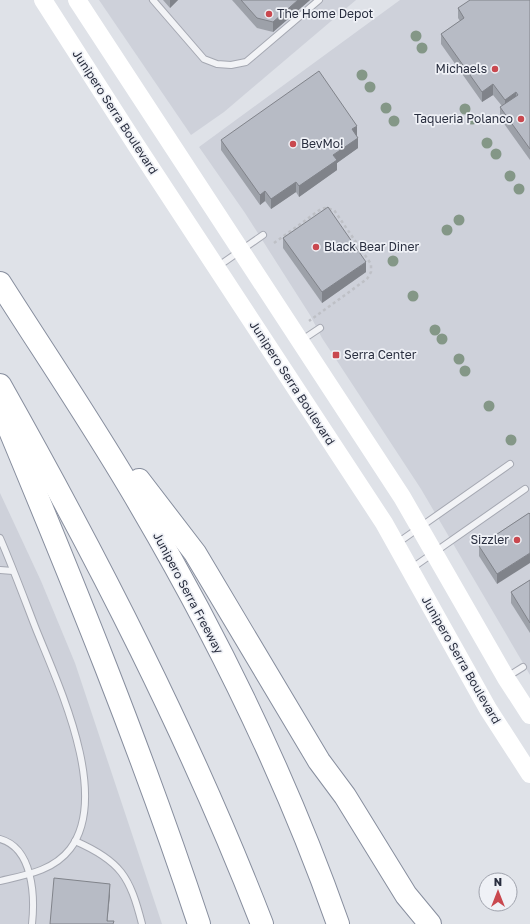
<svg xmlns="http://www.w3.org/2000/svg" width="530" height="924" viewBox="0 0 530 924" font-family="'Golos Text',sans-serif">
	<rect width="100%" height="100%" fill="#dfe2e8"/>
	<g fill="#ced1da">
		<path d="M99,0H356L224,112L191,135Z"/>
		<path d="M400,0H530V675L421,489L322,338L310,315L245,213L199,147Z"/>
		<path d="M0,493L41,581L75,663L162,924H0Z"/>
	</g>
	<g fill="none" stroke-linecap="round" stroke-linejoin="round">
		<defs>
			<g id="lane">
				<path d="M153,0L204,59L217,64L231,65L246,62L319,0"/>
				<path d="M217,267L263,235"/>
				<path d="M302,340L320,328"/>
				<path d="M0,538C13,568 24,598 36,629C58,684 111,795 70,849C53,871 26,875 0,881"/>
				<path d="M396,544L510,464"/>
				<path d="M412,568L525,489"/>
				<path d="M0,570L13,571"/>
				<path d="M507,677L523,667"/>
				<path d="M0,839C33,848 35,896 32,924"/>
				<path d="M75,841C121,861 130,877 142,924"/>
			</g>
			<g id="highway">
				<path d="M0,283C47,357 96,429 140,505C218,638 287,779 338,924"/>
				<path d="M0,385C98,559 190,738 262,924"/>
				<path d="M3,414C73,582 142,751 199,924"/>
				<path d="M139,480L195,553L319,761L345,796L406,895L430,924"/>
			</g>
		</defs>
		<use href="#lane" stroke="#a5a8b2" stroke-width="8"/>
		<use href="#highway" stroke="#878e9e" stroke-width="24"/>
		<path stroke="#bec0c6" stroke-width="2.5" stroke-dasharray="3 3" stroke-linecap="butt" d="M274,243L321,209L325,208L334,210L371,264V272L367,279L309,321"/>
		<use href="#lane" stroke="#f2f3f6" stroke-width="6"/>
		<g stroke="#fff" stroke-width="18">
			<path d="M43,0L136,145L384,523L488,709L530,774"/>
			<path d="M77,0L402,497L506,678L530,715"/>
		</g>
		<use href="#highway" stroke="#fff" stroke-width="22"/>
	</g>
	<g fill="#849787">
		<circle cx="416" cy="36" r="5.5"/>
		<circle cx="422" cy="48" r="5.5"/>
		<circle cx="362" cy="75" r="5.5"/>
		<circle cx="370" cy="87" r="5.5"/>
		<circle cx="386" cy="108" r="5.5"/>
		<circle cx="465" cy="109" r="5.5"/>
		<circle cx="472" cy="119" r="5.5"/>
		<circle cx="394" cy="121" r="5.5"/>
		<circle cx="487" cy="143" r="5.5"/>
		<circle cx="496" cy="154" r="5.5"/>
		<circle cx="510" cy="176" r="5.5"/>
		<circle cx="519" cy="189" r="5.5"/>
		<circle cx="459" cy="220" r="5.5"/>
		<circle cx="447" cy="230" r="5.5"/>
		<circle cx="393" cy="261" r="5.5"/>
		<circle cx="413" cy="296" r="5.5"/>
		<circle cx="435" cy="330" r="5.5"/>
		<circle cx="442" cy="339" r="5.5"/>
		<circle cx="459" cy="359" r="5.5"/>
		<circle cx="465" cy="371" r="5.5"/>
		<circle cx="489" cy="406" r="5.5"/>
		<circle cx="511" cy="440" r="5.5"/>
	</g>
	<g fill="#9da1a9">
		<path d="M163,0H178L170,8Z"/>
		<path d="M232,0H310L273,32L257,28Z"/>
		<path d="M530,0V160L500,118V107L502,106L493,95L482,102L441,44V34L460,21L458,18V8Z"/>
		<path d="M357,136L358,148L337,163V170L299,197L296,192L271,209L265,201L260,205L221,150V140Z"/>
		<path d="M283,238L366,272L322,303L283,248Z"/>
		<path d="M529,513L497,584L479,556V546Z"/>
		<path d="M530,580V633L511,603V592Z"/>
	</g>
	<g fill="#80838a">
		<path d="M170,0H178L170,8Z"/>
		<path d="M298,0H310L273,32V22Z"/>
		<path d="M493,84V95L482,102V92Z"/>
		<path d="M516,92V102L505,110V100Z"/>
		<path d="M357,126V136L352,140V129Z"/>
		<path d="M358,138V148L337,163V170L299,197V186L333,155Z"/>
		<path d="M296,182V192L271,209V199Z"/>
		<path d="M265,191V201L260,205V195Z"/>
		<path d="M366,262V272L322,303V292Z"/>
		<path d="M530,553V563L497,584V574Z"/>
		<path d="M110,884V895L107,924V921Z"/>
	</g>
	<g fill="#b7bbc5" stroke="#80838a">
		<path d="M241,0H298L273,22L257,18Z"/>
		<path d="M470,0H530V149L500,107L518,95L516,92L505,100L493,84L482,92L441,34L464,18L458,8Z"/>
		<path d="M319,71L357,126L352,129L358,138L333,155L337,160L299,186L296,182L271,199L265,191L260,195L221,140Z"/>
		<path d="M328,207L366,262L322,292L283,238Z"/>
		<path d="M529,513L530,514V553L497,574L479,546Z"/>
		<path d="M530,580V623L511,592Z"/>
		<path d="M54,878L110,884L107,921H114L113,924H50Z"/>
	</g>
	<g fill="#c9484f" stroke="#eff1f6" stroke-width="1.5">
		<circle cx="269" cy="14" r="4"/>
		<circle cx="495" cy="69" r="4"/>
		<circle cx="521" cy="119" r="4"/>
		<circle cx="293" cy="144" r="4"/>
		<circle cx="316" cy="247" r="4"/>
		<rect x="332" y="351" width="8" height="8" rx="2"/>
		<circle cx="517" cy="540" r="4"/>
	</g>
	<g text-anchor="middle" stroke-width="3.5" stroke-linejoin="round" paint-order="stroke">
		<g font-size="12" fill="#292e3f" stroke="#eff1f6" text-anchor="start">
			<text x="277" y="18">The Home Depot</text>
			<text x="487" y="73" text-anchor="end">Michaels</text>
			<text x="513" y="123" text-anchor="end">Taqueria Polanco</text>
			<text x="301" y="148">BevMo!</text>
			<text x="324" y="251">Black Bear Diner</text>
			<text x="344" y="359">Serra Center</text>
			<text x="509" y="544" text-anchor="end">Sizzler</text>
		</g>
		<g font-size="12" fill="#292e3f" stroke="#eff1f6">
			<text transform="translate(115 112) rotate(57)" y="4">Junipero Serra Boulevard</text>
			<text transform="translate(292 383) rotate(57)" y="4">Junipero Serra Boulevard</text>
			<text transform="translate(188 593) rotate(62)" y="4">Junipero Serra Freeway</text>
			<text transform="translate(461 660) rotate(60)" y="4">Junipero Serra Boulevard</text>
		</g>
	</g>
	<g transform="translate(498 892)"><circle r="19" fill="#eff1f6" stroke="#a0a3ad"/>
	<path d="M0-3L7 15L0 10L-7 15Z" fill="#c9484f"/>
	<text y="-6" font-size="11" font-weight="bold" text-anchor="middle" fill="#292e3f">N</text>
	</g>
</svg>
